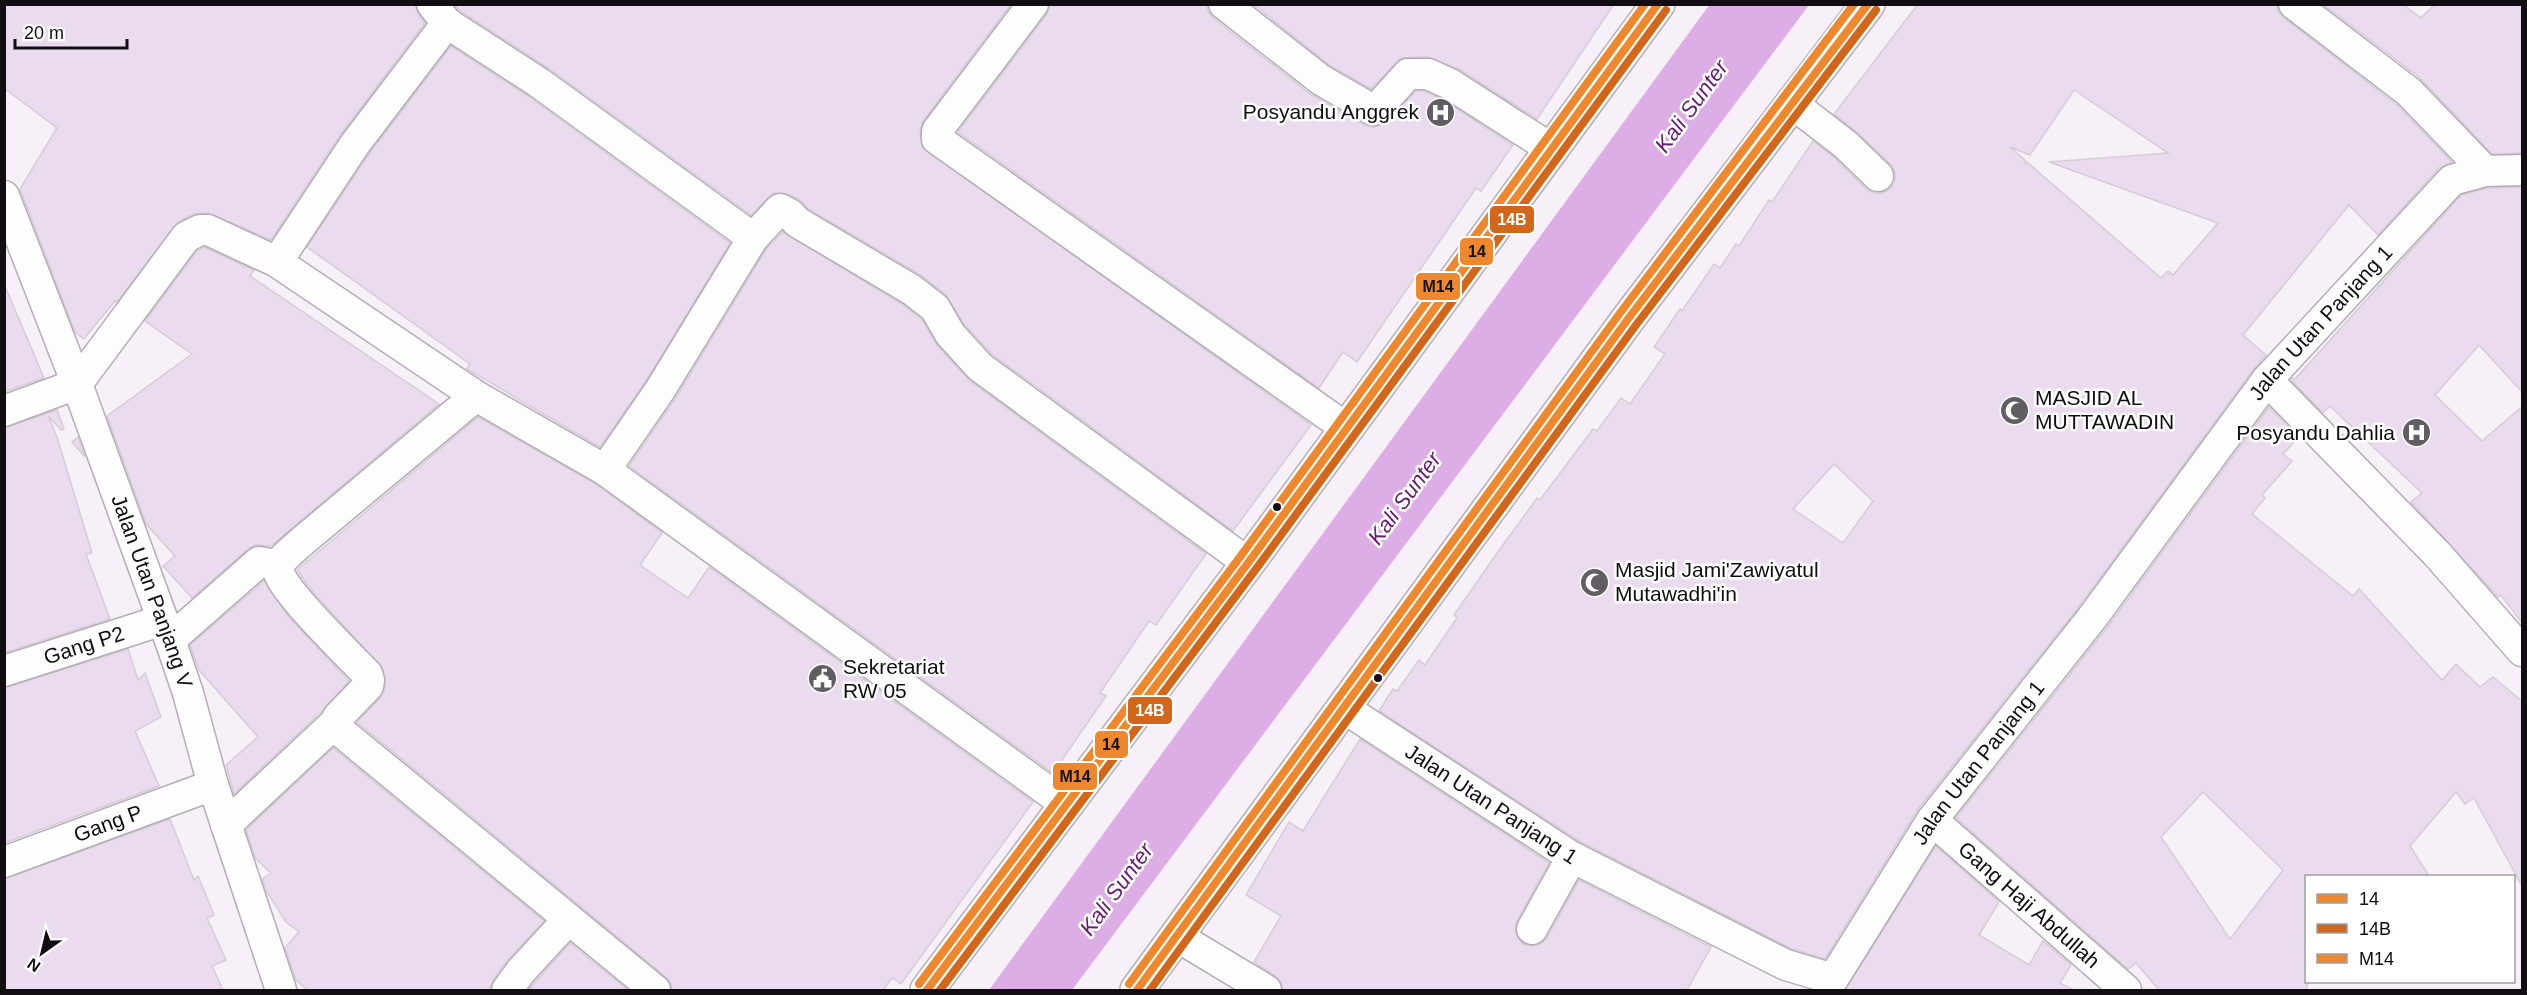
<svg xmlns="http://www.w3.org/2000/svg" width="2527" height="995" viewBox="0 0 2527 995" font-family="Arial,sans-serif">
	<rect width="100%" height="100%" fill="#f8f0f9"/>
	<path fill="#ddaee5" d="M1710,4L1809,5L1072,990H989Z"/>
	<g fill="#ebdbee" stroke="#d4cdd5" stroke-width="1.5" fill-rule="evenodd">
		<path d="M4,4H415L418,14L425,23L341,134L271,240L208,213L193,214L178,222L117,302L115,301L84,339L75,332L20,189L57,128L4,88Z"/>
		<path d="M454,4H1011L923,121L920,131L922,147L1311,425L1233,531L992,354L964,324L946,295L921,275L808,209L800,200L788,194L773,193L751,215L548,68L459,10Z"/>
		<path d="M1050,4H1207L1208,11L1213,18L1310,94L1364,125L1374,127L1383,124L1416,91H1424L1442,99L1513,145L1481,191L1476,188L1357,362L1343,352L1319,388L958,132L1047,14Z"/>
		<path d="M1253,4H1614L1537,119L1459,69L1428,57L1401,58L1371,89L1331,66Z"/>
		<path d="M1918,4H2277L2278,11L2284,18L2397,105L2452,162L2439,168L2378,235L2349,205L2243,335L2266,355L2253,370L2078,608L1918,809L1825,959L1792,949L1581,842L1379,711L1393,689L1397,691L1419,660L1425,665L1457,618L1454,615L1500,549L1537,498L1540,500L1593,429L1597,431L1621,398L1630,404L1665,354L1654,347L1680,309L1682,311L1714,264L1720,268L1736,244L1739,246L1769,200L1772,202L1813,141L1835,158L1866,189L1874,193H1882L1891,188L1895,181V172L1890,164L1858,133L1834,114ZM2074,90L2168,153L2049,162L2218,223L2173,275L2168,271L2161,278L2028,163H2024L2026,161L2010,147L2030,155ZM1834,464L1873,501L1843,543L1793,509Z"/>
		<path d="M2323,4H2402L2421,18L2435,4H2523V153L2492,154L2420,78Z"/>
		<path d="M451,46L528,96L730,243L646,381L600,447L467,369L470,364L307,247L369,154Z"/>
		<path d="M2523,187V393L2479,345L2435,395L2482,441L2523,406V624L2501,595L2498,597L2411,502L2422,493L2330,406L2323,413L2291,380L2293,378L2295,379L2461,195L2488,188Z"/>
		<path d="M783,232L902,304L922,320L937,345L970,381L1206,554L1156,625L1149,621L1100,693L1106,696L1053,773L629,466L675,399L767,248Z"/>
		<path d="M204,247L254,270L250,276L439,404L271,546L255,545L248,549L192,598L163,566L175,556L146,524L107,416L192,354L145,321L197,251Z"/>
		<path d="M4,284L44,378L4,392Z"/>
		<path d="M2269,407L2299,437L2283,454L2292,461L2262,495L2265,498L2252,514L2353,596L2359,589L2442,680L2456,664L2480,687L2493,677L2523,702V888L2474,798L2465,804L2456,792L2410,846L2429,876H2307V990H2159L2136,963L2128,969L1956,818L2106,629ZM2203,792L2283,870L2230,939L2161,837Z"/>
		<path d="M57,410L64,429L61,430L48,416L57,437L92,553L86,554L110,619L4,653V428Z"/>
		<path d="M478,417L596,484L662,533L640,565L688,598L709,567L1033,802L901,984L892,978L883,990H672L671,983L666,977L357,722L380,698L385,689L383,669L314,593L297,570Z"/>
		<path d="M78,437L85,457L72,442Z"/>
		<path d="M264,581L288,616L349,681L321,712L234,794L226,765L258,737L199,670L190,645Z"/>
		<path d="M128,649L138,680L145,673L161,717L135,731L159,786L4,843V688Z"/>
		<path d="M1360,739L1549,863L1517,921L1515,930L1517,937L1523,944L1533,946L1540,944L1547,938L1579,880L1711,947L1687,990H1283L1281,982L1275,976L1254,962L1281,916L1246,895L1289,822L1303,831Z"/>
		<path d="M333,748L544,921L507,961L493,980L490,990H308L296,980L285,948L299,932L286,922L267,892L262,879L271,873L255,858L246,830Z"/>
		<path d="M170,819L194,880L198,876L214,915L207,918L226,960L212,966L223,990H4V879Z"/>
		<path d="M1936,846L1999,902L1979,935L2029,965L2043,941L2071,965L2060,983L2073,990H1845Z"/>
		<path d="M570,943L628,990H528Z"/>
	</g>
	<g fill="none" stroke-linecap="round" stroke-linejoin="round">
		<defs>
			<g id="street">
				<path d="M432,4L447,23L538,82L753,238L780,209L791,215L797,222L912,290L935,308L950,334L980,367L1248,563"/>
				<path d="M1033,4L937,131V139L1346,428"/>
				<path d="M1224,4L1321,80L1373,110L1380,105L1408,74H1428L1450,84L1553,150"/>
				<path d="M2294,4L2409,92L2485,171"/>
				<path d="M1793,104L1846,145L1878,176"/>
				<path id="s1" d="M4,196L77,384L170,640L188,693L213,785L281,990"/>
				<path d="M277,262L355,144L447,23"/>
				<path d="M2267,380L2437,554L2522,651"/>
				<path d="M476,396L299,544C293,550 279,560 278,568C275,584 353,659 367,674L369,680L368,686L338,717L336,722L340,731L655,990"/>
				<path d="M4,411L77,384L186,237L200,230H208L277,262L476,396L605,470L1067,805"/>
				<path d="M605,470L660,390L753,238"/>
				<path d="M170,640L259,562L278,565"/>
				<path id="s2" d="M4,671L163,620"/>
				<path id="s3" d="M1344,708L1572,857L1786,965L1833,979L1932,820L2092,618L2267,380L2452,180L2485,171L2522,170"/>
				<path id="s4" d="M1932,820L2126,990"/>
				<path d="M226,825L336,722"/>
				<path id="s5" d="M4,862L213,785"/>
				<path d="M1532,929L1572,857"/>
				<path d="M1178,937L1266,990"/>
				<path d="M507,990L521,971L568,920"/>
			</g>
			<g id="primary">
				<path d="M927,990L1248,563L1658,4"/>
				<path d="M1137,990L1628,319L1868,4"/>
			</g>
		</defs>
		<use href="#street" stroke="#b4adb5" stroke-width="33"/>
		<use href="#primary" stroke="#b4adb5" stroke-width="36"/>
		<use href="#street" stroke="#fefdfe" stroke-width="30"/>
		<use href="#primary" stroke="#fefdfe" stroke-width="33"/>
		<defs>
			<g id="bus-1">
				<path d="M927,990L1248,563L1658,4"/>
				<path d="M1137,990L1628,319L1868,4"/>
			</g>
			<g id="bus-2">
				<path d="M940,990L1256,569L1666,10"/>
				<path d="M1150,990L1636,325L1876,10"/>
			</g>
			<g id="bus-3">
				<path d="M919,984L1240,557L1645,4"/>
				<path d="M1129,984L1620,313L1854,4"/>
			</g>
		</defs>
		<use href="#bus-1" stroke="#fff" stroke-width="12"/>
		<use href="#bus-2" stroke="#fff" stroke-width="12"/>
		<use href="#bus-3" stroke="#fff" stroke-width="12"/>
		<use href="#bus-1" stroke="#ed882e" stroke-width="8"/>
		<use href="#bus-2" stroke="#d2661b" stroke-width="8"/>
		<use href="#bus-3" stroke="#ed882e" stroke-width="8"/>
	</g>
	<defs>
		<symbol id="hospital-disc" viewBox="-11 -11 22 22"><circle r="9.5" fill="#625c64" stroke="#fff"/><path d="M-5-5h3v3.5h4V-5h3V5h-3V1.5h-4V5h-3Z" fill="#fff"/></symbol>
		<symbol id="mosque-disc" viewBox="-11 -11 22 22"><circle r="9.5" fill="#625c64" stroke="#fff"/><path d="M3.5-4.9A6 6 0 1 0 3.5 4.9A5 5 0 1 1 3.5-4.9Z" fill="#fff"/></symbol>
		<symbol id="civic-disc" viewBox="-11 -11 22 22"><circle r="9.5" fill="#625c64" stroke="#fff"/><path d="M-.6-6.5H3V-4.5H.6V-3L4-1V1h2V6H-6V1h2V-1L-.6-3ZM-1.2 2.5V6h2.4V2.5Z" fill="#fff"/></symbol>
	</defs>
	<g fill-rule="evenodd">
		<use href="#hospital-disc" x="1424" y="96" width="33" height="33"/>
		<use href="#mosque-disc" x="1998" y="394" width="33" height="33"/>
		<use href="#hospital-disc" x="2400" y="416" width="33" height="33"/>
		<use href="#mosque-disc" x="1578" y="566" width="33" height="33"/>
		<use href="#civic-disc" x="806" y="662" width="33" height="33"/>
	</g>
	<g fill="#120c13" stroke="#fff" stroke-width="2">
		<circle cx="1277" cy="507" r="5"/>
		<circle cx="1378" cy="678" r="5"/>
	</g>
	<g text-anchor="middle" stroke-width="5" stroke-linejoin="round" paint-order="stroke">
		<g font-size="21" fill="#120c13" stroke="#fff" text-anchor="start">
			<text x="1419" y="119" text-anchor="end">Posyandu Anggrek</text>
			<text x="2035" y="405">MASJID AL<tspan x="2035" dy="24">MUTTAWADIN</tspan></text>
			<text x="2395" y="440" text-anchor="end">Posyandu Dahlia</text>
			<text x="1615" y="577">Masjid Jami'Zawiyatul<tspan x="1615" dy="24">Mutawadhi'in</tspan></text>
			<text x="843" y="674">Sekretariat<tspan x="843" dy="24">RW 05</tspan></text>
		</g>
		<g font-size="21" fill="#120c13" stroke="#fff">
			<text dy="7" stroke="none"><textPath href="#s3" startOffset="1380">Jalan Utan Panjang 1</textPath></text>
			<text dy="7" stroke="none"><textPath href="#s1" startOffset="422">Jalan Utan Panjang V</textPath></text>
			<text dy="7" stroke="none"><textPath href="#s2" startOffset="84">Gang P2</textPath></text>
			<text dy="7" stroke="none"><textPath href="#s3" startOffset="822">Jalan Utan Panjang 1</textPath></text>
			<text dy="7" stroke="none"><textPath href="#s3" startOffset="176">Jalan Utan Panjang 1</textPath></text>
			<text dy="7" stroke="none"><textPath href="#s5" startOffset="111">Gang P</textPath></text>
			<text dy="7" stroke="none"><textPath href="#s4" startOffset="129">Gang Haji Abdullah</textPath></text>
		</g>
		<g font-size="22" font-style="italic" fill="#681b75" stroke="#fff">
			<text transform="translate(1691 106) rotate(-54)" y="8">Kali Sunter</text>
			<text transform="translate(1404 498) rotate(-54)" y="8">Kali Sunter</text>
			<text transform="translate(1116 889) rotate(-54)" y="8">Kali Sunter</text>
		</g>
	</g>
	<g stroke="#fff" stroke-width="2">
		<rect x="1489" y="205" width="46" height="29" rx="6" fill="#d2661b"/>
		<rect x="1459" y="237" width="35" height="29" rx="6" fill="#ed882e"/>
		<rect x="1415" y="272" width="46" height="29" rx="6" fill="#ed882e"/>
		<rect x="1127" y="696" width="46" height="29" rx="6" fill="#d2661b"/>
		<rect x="1094" y="730" width="35" height="29" rx="6" fill="#ed882e"/>
		<rect x="1052" y="762" width="46" height="29" rx="6" fill="#ed882e"/>
	</g>
	<g font-size="16" text-anchor="middle" font-weight="bold" fill="#fff">
		<text x="1512" y="225">14B</text>
		<text x="1150" y="716">14B</text>
	</g>
	<g font-size="16" text-anchor="middle" font-weight="bold" fill="#111">
		<text x="1477" y="257">14</text>
		<text x="1438" y="292">M14</text>
		<text x="1111" y="750">14</text>
		<text x="1075" y="782">M14</text>
	</g>
	<rect width="2527" height="995" fill="none" stroke="#120c13" stroke-width="12"/>
	<rect x="2305" y="875" width="210" height="108" fill="#ffffff" stroke="#a09ea1" stroke-width="1.5"/>
	<rect x="2317" y="894" width="30" height="9" fill="#ed882e" stroke="#a09ea1" stroke-width="1.5"/>
	<text x="2359" y="905" font-size="18" fill="#120c13">14</text>
	<rect x="2317" y="924" width="30" height="9" fill="#d2661b" stroke="#a09ea1" stroke-width="1.5"/>
	<text x="2359" y="935" font-size="18" fill="#120c13">14B</text>
	<rect x="2317" y="954" width="30" height="9" fill="#ed882e" stroke="#a09ea1" stroke-width="1.5"/>
	<text x="2359" y="965" font-size="18" fill="#120c13">M14</text>
	<g transform="translate(42 953) rotate(214)" stroke="#ffffff" stroke-width="4.5" paint-order="stroke">
	<path d="M0-4.5L10 22L0 15L-10 22Z" fill="#120c13"/>
	<text y="-9" font-size="16" font-weight="bold" text-anchor="middle" fill="#120c13">N</text>
	</g>
	<path d="M15 39v9h112v-9" fill="none" stroke="#120c13" stroke-width="3"/>
	<text x="24" y="39" font-size="18" fill="#120c13" stroke="#ffffff" stroke-width="4.5" paint-order="stroke">20 m</text>
</svg>
